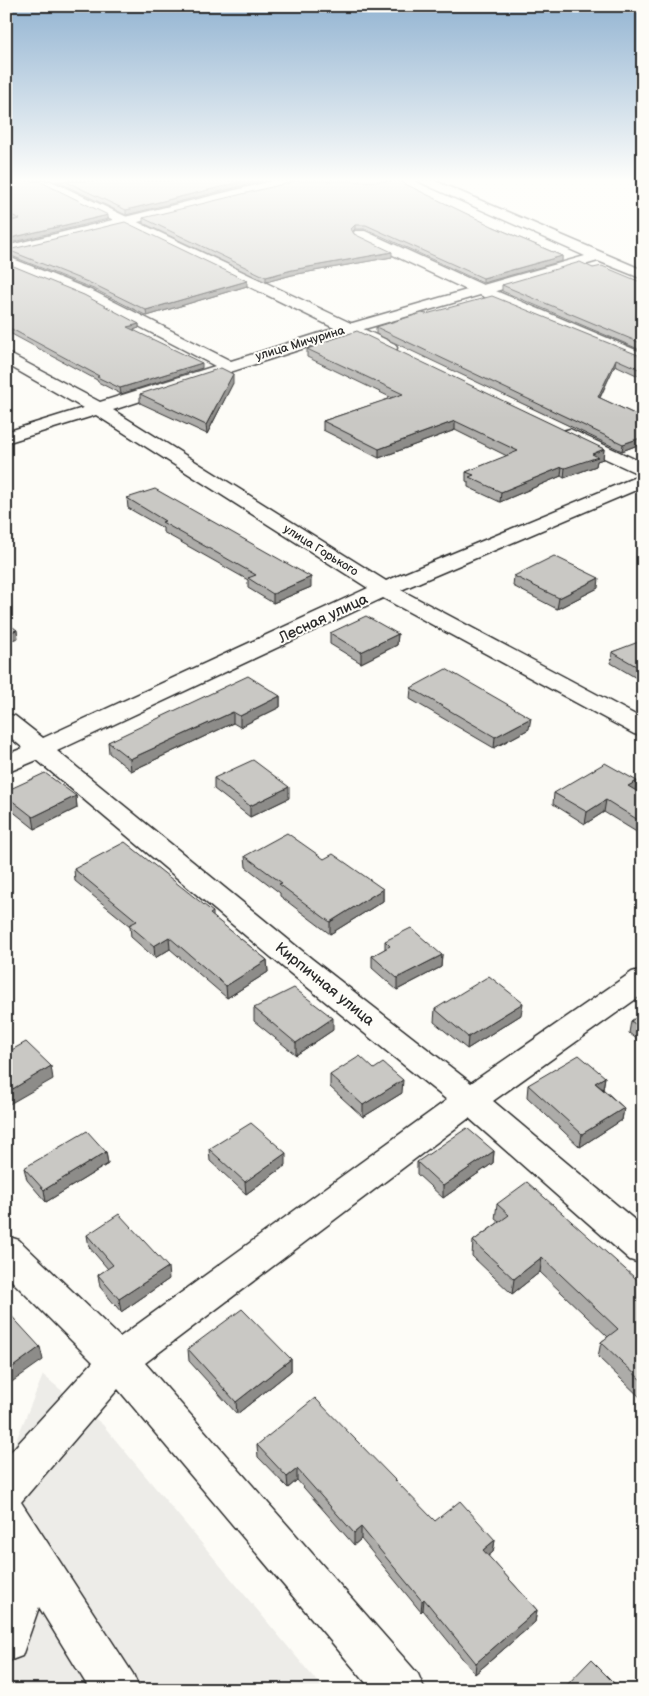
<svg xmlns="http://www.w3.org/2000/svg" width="649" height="1696" viewBox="0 0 649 1696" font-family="'Balsamiq Sans',sans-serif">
	<rect width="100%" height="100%" fill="#fdfcf7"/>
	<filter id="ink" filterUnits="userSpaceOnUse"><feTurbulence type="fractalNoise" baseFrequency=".02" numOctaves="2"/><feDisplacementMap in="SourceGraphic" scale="10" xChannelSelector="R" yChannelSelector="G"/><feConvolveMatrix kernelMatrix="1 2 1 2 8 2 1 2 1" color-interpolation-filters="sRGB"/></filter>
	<g filter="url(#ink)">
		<path fill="#edece8" d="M43,1375L103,1425L324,1690H6V1465Z"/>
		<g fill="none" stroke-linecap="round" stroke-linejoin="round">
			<defs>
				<g id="minor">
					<path d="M272,181H296L295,184L6,254V246Z"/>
					<path d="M417,181H435L643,270V279L598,261L496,291L643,353V364L480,295L354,332L113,410L386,581L643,474V487L401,590L643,719V736L634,734L383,598L57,751L312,959L471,1083L632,972L643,969V994L493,1101L643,1227V1264L630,1260L469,1118L145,1363L418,1674L425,1690H372L118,1389L21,1502L133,1674L140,1690H90L39,1607L22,1656L6,1662V1570L9,1560L6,1555V1457L93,1362L6,1275V1236L19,1240L120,1337L447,1100L290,973L37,760L6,773V755L23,748L6,734V714L15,716L43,738L368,588L96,415L6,443V432L83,408L6,364V352L100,402L215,366L85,298L6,265V256L95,292L231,361L342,326L467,290L355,237L353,234L355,231H365L483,285L585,256Z"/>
				</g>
				<g id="major">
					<path d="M34,181H51L395,344L397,348L395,352H383Z"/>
					<path d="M570,429L643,463V476L563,439L561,435L563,431Z"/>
				</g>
			</defs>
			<use href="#minor" stroke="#2b2b2b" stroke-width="3"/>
			<use href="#major" stroke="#2b2b2b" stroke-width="3"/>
			<use href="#minor" fill="#fdfcf7" fill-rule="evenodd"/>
			<use href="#major" fill="#fdfcf7" fill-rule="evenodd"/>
		</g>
		<g fill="#adaca9" stroke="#2b2b2b">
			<path d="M6,181L108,219L14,220L6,217Z"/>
			<path d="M56,181H262L126,215Z"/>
			<path d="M143,218L494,227L562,256V261L483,283L366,229H355L353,231L354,234L392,257L292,275L266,282L143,223Z"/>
			<path d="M8,250L247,286L147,316L96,290L9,255Z"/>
			<path d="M6,263L139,324V328L133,330L202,368L121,394L98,382L97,380L6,331Z"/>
			<path d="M593,268L643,283V351L502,291V285Z"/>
			<path d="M426,314L643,357V378L615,365L600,398L643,418V443L622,451L376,334V327Z"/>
			<path d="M318,344L604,449L603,459L597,461L596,466L564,478L561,476L500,502L468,487V482L466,481V472L507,456L455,430L379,458L323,430V421L392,398L307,357V349L318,345Z"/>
			<path d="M233,383L207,434L140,403V394Z"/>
			<path d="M127,498L311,587L273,603L248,588V580L163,532V528L128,508Z"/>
			<path d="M514,576L598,588L557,609L513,586Z"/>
			<path d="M330,633L398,634L397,645L361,663L330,644Z"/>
			<path d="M643,642V682L611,663L612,652Z"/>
			<path d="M411,688L529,729L494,748L410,699Z"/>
			<path d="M280,696V707L240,727L233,723L131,771L109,753L108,742Z"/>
			<path d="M214,778L289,798L250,817L214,789Z"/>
			<path d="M635,790L643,795V836L604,812L585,824L553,804L554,793Z"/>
			<path d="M6,791L76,796L77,808L35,829L6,806Z"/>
			<path d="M245,856L324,859L383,889V901L330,934L280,896V893L246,867Z"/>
			<path d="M74,869L213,912V917L267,960L268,972L227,998L170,949L155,958L131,937L130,926L75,881Z"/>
			<path d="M385,941L442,955L441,967L397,990L372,968V956L385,949Z"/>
			<path d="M254,1008L333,1030L296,1055L254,1021Z"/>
			<path d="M435,1009L521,1015L467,1049L434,1022Z"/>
			<path d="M643,1013V1044L629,1033L631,1021Z"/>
			<path d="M330,1075L402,1093L363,1117L330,1087Z"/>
			<path d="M605,1077L603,1089L624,1108L622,1120L580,1147L527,1097L528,1085Z"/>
			<path d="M209,1149L286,1165L246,1194L210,1161Z"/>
			<path d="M494,1151L493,1163L443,1198L417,1174V1162Z"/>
			<path d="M106,1152L108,1164L46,1202L27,1180L24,1168Z"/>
			<path d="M497,1204L643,1285V1400L598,1357L601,1342L608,1337L540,1272L512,1294L472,1256L473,1241L499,1222L495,1219Z"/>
			<path d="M87,1235L169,1279L121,1312L100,1287L98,1275L108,1269L89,1247Z"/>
			<path d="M188,1349L291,1359V1371L237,1414L189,1361Z"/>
			<path d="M257,1445L435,1521L495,1540L493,1552L488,1556L537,1610L535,1622L475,1674L423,1610L421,1612L361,1539L354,1545L297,1480L288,1488L258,1457Z"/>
		</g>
		<g fill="#8d8c89" stroke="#2b2b2b">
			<path d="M245,181H262L126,215V210Z"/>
			<path d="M108,215V219L6,244V239Z"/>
			<path d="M355,225V229L351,233V229Z"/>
			<path d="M392,252V257L292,275L266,282V277L292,270Z"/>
			<path d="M562,256V261L483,283V278Z"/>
			<path d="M247,281V286L147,316L146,310Z"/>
			<path d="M139,324V328L127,332V327Z"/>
			<path d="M616,359L615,365L597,403L598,397Z"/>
			<path d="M202,363V368L121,394L120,388Z"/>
			<path d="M233,374V383L207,434L206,425Z"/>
			<path d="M455,421V430L379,458V449Z"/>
			<path d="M643,437V443L622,451L623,444Z"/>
			<path d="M604,449L603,459L597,461L596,466L564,478L565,468L592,454Z"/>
			<path d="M562,467L561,476L500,502L501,492Z"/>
			<path d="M311,577V587L273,603V594Z"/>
			<path d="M599,578L598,588L557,609L559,598Z"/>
			<path d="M17,630L18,638L6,642V633Z"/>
			<path d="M398,634L397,645L361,663V652Z"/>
			<path d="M280,696V707L240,727V716Z"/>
			<path d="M233,712V723L131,771L130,759Z"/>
			<path d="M531,718L529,729L494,748L495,737Z"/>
			<path d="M637,781L635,792L628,786Z"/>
			<path d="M289,787V798L250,817V806Z"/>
			<path d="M76,796L77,808L35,829L33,817Z"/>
			<path d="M606,800L604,812L585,824L587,812Z"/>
			<path d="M383,889V901L330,934V922Z"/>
			<path d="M169,937L170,949L155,958L154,946Z"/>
			<path d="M442,955L441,967L397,990V978Z"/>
			<path d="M267,960L268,972L227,998L226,986Z"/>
			<path d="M523,1003L521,1015L467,1049L468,1037Z"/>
			<path d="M333,1018V1030L296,1055V1043Z"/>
			<path d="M51,1066L53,1079L6,1106V1093Z"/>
			<path d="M605,1077L603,1089L595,1083Z"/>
			<path d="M403,1080L402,1093L363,1117V1105Z"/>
			<path d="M624,1108L622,1120L580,1147L582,1134Z"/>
			<path d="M494,1151L493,1163L443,1198V1186Z"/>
			<path d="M106,1152L108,1164L46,1202L44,1190Z"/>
			<path d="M286,1153V1165L246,1194L245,1182Z"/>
			<path d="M542,1257L540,1272L512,1294L514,1279Z"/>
			<path d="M168,1267L169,1279L121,1312L119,1299Z"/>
			<path d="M40,1347L43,1360L6,1386V1372Z"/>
			<path d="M291,1359V1371L237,1414L236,1402Z"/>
			<path d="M297,1469V1480L288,1488L287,1477Z"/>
			<path d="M361,1527V1539L354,1545V1533Z"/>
			<path d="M495,1540L493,1552L482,1561L483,1550Z"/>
			<path d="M424,1599L423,1610L421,1612L422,1601Z"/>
			<path d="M537,1610L535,1622L475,1674L476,1663Z"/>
		</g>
		<g fill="#c9c8c4" stroke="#2b2b2b">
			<path d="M6,181H39L108,215L6,239V222L20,219L6,213Z"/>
			<path d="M65,181H245L126,210Z"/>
			<path d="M399,181L494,227L562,256L483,278L366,225H355L351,229L354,234L392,252L292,270L266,277L143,218L296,181Z"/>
			<path d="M125,222L247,281L146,310L95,285L8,250Z"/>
			<path d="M580,262L593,268L602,266L643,283V344L502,285Z"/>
			<path d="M6,263L84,295L139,324L127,327L202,363L120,388L97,377L99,376L6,326Z"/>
			<path d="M492,296L643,357V371L616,359L598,397L643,418V437L623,444L376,327L422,313L426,314Z"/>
			<path d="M357,331L604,449L592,454L598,457L565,468L562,467L501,492L469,477L474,475L466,472L518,451L455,421L379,449L323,421L403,394L307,349L319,345L318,344Z"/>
			<path d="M221,368L233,374L206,425L140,394Z"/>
			<path d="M155,489L311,577L273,594L248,578L256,575L162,522L165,521L127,498Z"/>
			<path d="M554,556L599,578L559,598L514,576Z"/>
			<path d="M366,616L398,634L361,652L330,633Z"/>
			<path d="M6,622L17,630L6,633Z"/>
			<path d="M641,641L643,642V670L612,652Z"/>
			<path d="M446,669L531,718L495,737L411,688Z"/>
			<path d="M248,676L280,696L240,716L233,712L130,759L108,742Z"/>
			<path d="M253,760L289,787L250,806L214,778Z"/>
			<path d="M605,763L637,781L628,786L643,795V823L606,800L587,812L554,793Z"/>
			<path d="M45,773L76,796L33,817L6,796V791Z"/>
			<path d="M287,833L324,859L333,854L383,889L330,922L279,884L282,883L245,856Z"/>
			<path d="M125,842L213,912L210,914L267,960L226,986L169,937L154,946L129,925L137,921L74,869Z"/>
			<path d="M411,928L442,955L397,978L372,956L390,946L385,941Z"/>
			<path d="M489,976L523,1003L468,1037L435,1009Z"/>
			<path d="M294,988L333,1018L296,1043L254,1008Z"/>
			<path d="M643,1013V1030L631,1021Z"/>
			<path d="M26,1042L51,1066L6,1093V1050L8,1052Z"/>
			<path d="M579,1055L605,1077L595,1083L624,1108L582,1134L528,1085Z"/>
			<path d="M360,1056L374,1069L383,1063L403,1080L363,1105L330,1075Z"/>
			<path d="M251,1123L286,1153L245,1182L209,1149Z"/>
			<path d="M467,1128L494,1151L443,1186L417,1162Z"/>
			<path d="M87,1131L106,1152L44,1190L24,1168Z"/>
			<path d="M527,1182L643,1285V1382L601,1342L618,1329L542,1257L514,1279L473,1241L509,1215L497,1204Z"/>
			<path d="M119,1214L168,1267L119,1299L98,1275L113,1265L87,1235Z"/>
			<path d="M242,1309L291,1359L236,1402L188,1349Z"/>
			<path d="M6,1310L40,1347L6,1372Z"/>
			<path d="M315,1398L435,1521L460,1501L495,1540L483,1550L537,1610L476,1663L424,1599L422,1601L361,1527L354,1533L297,1469L287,1477L257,1445Z"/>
			<path d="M591,1660L621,1690H562Z"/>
		</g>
	</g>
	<linearGradient id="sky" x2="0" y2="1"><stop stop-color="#93b4d2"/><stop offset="0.43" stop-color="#fefefb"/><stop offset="1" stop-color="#fefefb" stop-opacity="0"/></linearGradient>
	<rect width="649" height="419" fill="url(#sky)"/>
	<g text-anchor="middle" stroke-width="4" stroke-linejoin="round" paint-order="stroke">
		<g font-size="12" fill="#2b2b2b" stroke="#fdfcf7">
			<text transform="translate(300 343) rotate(-17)" y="4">улица Мичурина</text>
			<text transform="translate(321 550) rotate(32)" y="4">улица Горького</text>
		</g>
		<g font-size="15" fill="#2b2b2b" stroke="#fdfcf7">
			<text transform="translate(323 618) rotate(-25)" y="5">Лесная улица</text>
			<text transform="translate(325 984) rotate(39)" y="5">Кирпичная улица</text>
		</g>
	</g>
	<rect width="649" height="1696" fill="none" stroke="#fdfcf7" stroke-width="25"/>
	<rect x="12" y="12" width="624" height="1671" fill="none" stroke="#2b2b2b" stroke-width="2" filter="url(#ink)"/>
</svg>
